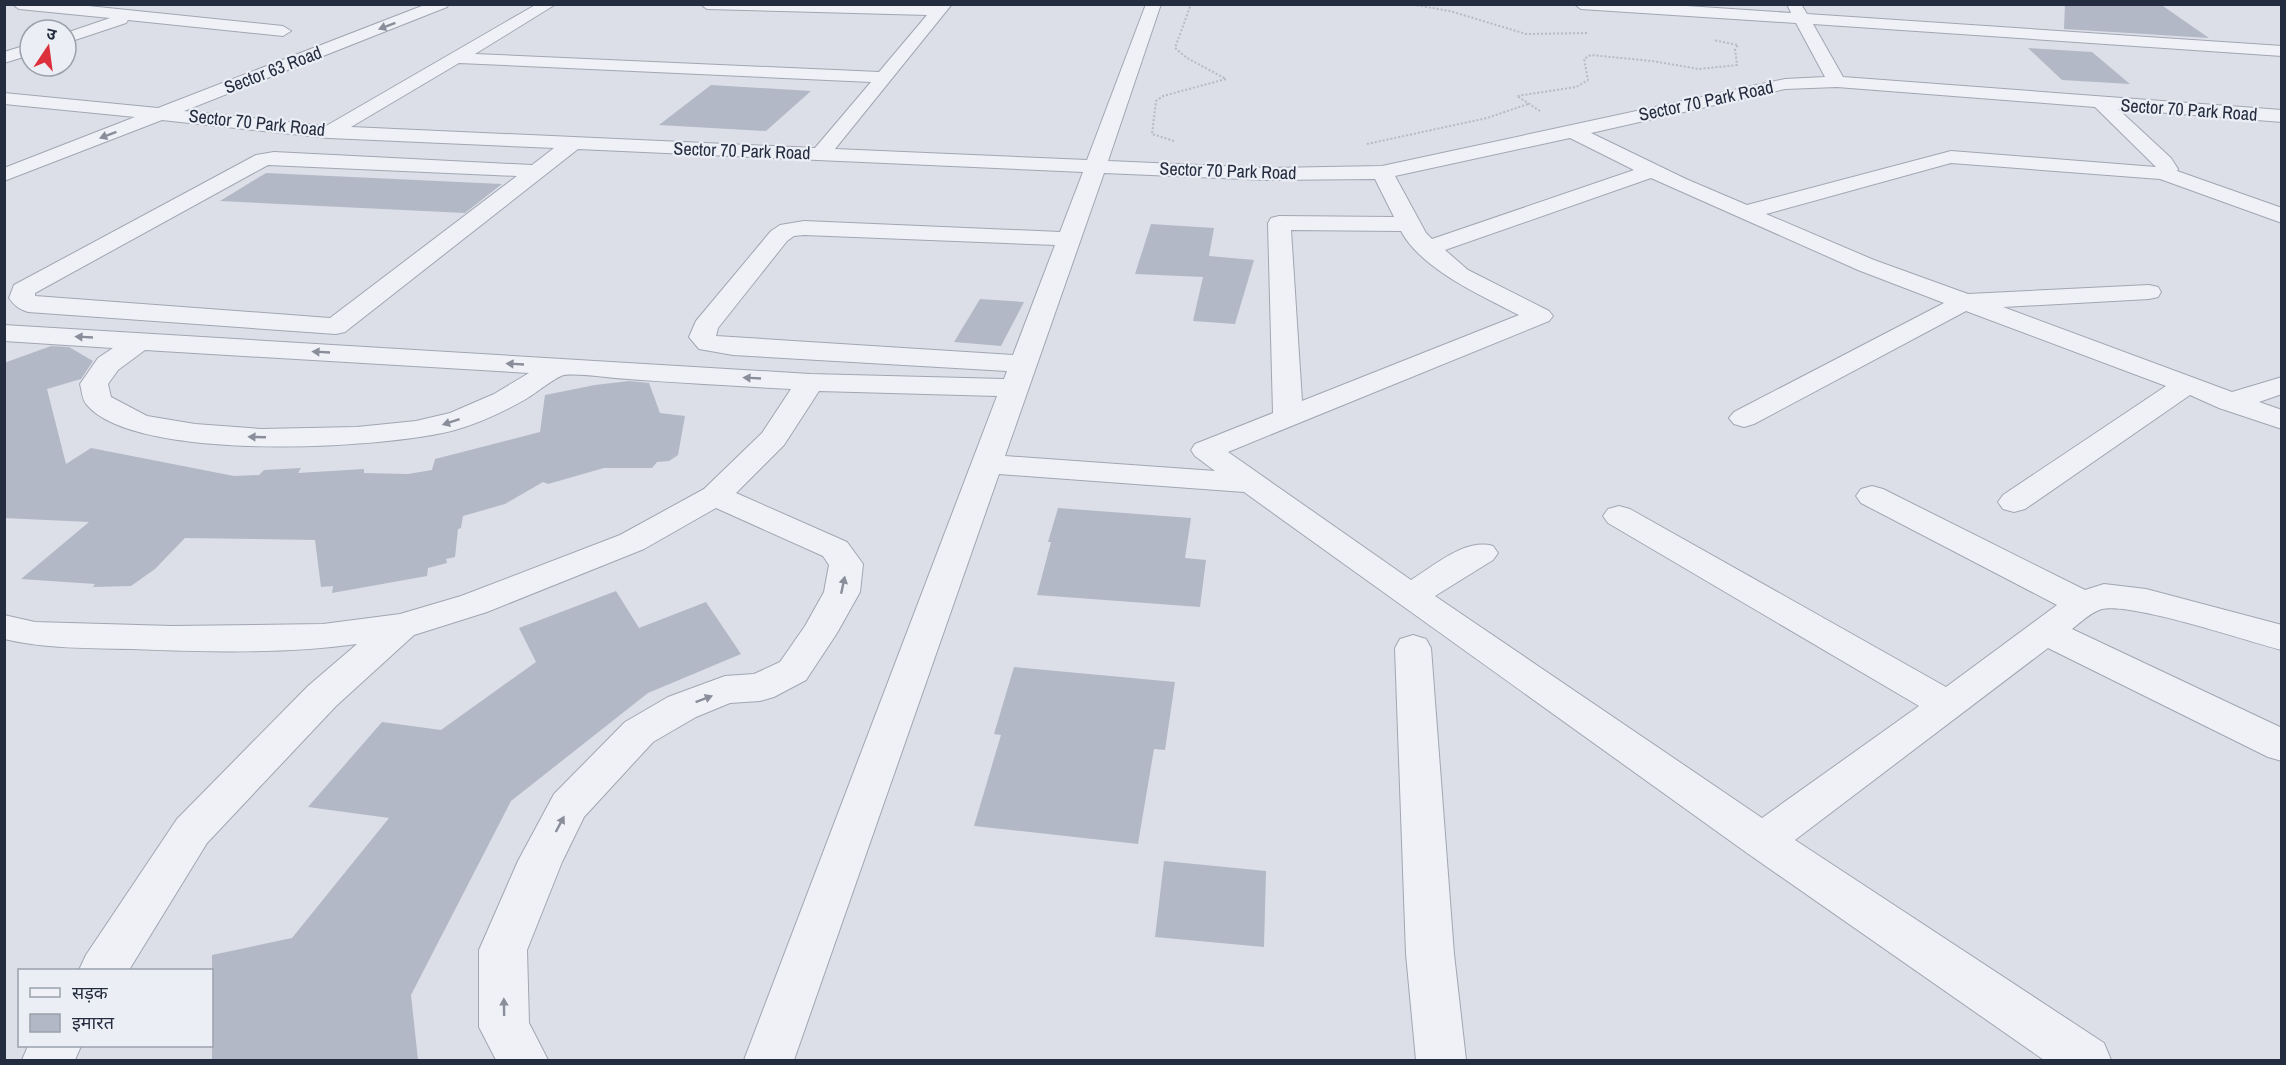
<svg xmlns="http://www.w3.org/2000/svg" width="2286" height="1065" viewBox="0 0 2286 1065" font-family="'Archivo Narrow','Noto Sans Devanagari',sans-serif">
	<rect width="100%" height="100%" fill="#dcdfe8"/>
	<g fill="#b2b8c5">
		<path d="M2065,4H2160L2209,38L2064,29Z"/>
		<path d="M2028,48L2092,52L2130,84L2062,80Z"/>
		<path d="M711,85L811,91L766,131L659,125Z"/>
		<path d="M266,173L502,184L465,213L220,201Z"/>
		<path d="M1151,224L1214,228L1209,256L1254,260L1235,324L1193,321L1203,277L1135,274Z"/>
		<path d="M980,299L1024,302L1001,346L954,342Z"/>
		<path d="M51,346L69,347L93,361L81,379L47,389L66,464L91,448L234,476L259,475L264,470L301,468L298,473L364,469V473L408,474L432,470L435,459L540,432L545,395L595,385L629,381L649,383L660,413L685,416L678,455L669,461L657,462L652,468H604L548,484L543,482L505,504L463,516L461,528L458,529L455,557L446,559L447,563L428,568L427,576L332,593L333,586L321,587L315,540L185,538L155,569L131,586L93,587L95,584L21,579L89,522L4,518V363Z"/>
		<path d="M1058,508L1191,518L1185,558L1206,560L1200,607L1037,595L1051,542H1048Z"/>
		<path d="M616,591L639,628L706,602L741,654L648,693L511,801L411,995L418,1060H212V955L292,938L389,818L308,807L382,722L441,730L536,662L519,628Z"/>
		<path d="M1014,667L1175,682L1165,750L1154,749L1138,844L974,826L1001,735L994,734Z"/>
		<path d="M1164,861L1266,871L1264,947L1155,937Z"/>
	</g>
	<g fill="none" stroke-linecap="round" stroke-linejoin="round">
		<defs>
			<g id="minor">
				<path d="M12,4H69L283,26L291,31L283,36L128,20L126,23L66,43V33L110,18L19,9Z"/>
				<path d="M427,4H449L447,7L184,111L326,126L537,4H556L475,54L879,72L927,15L707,9L700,4H952L835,149L1087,160L1146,4H1161L1108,161L1267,168L1382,166L1785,79L1825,77L1796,23L1581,9L1574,4H1657L1791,13L1787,4H1801L1807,14L2282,46V56L1813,24L1843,77L2282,110V122L2118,109L2171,158L2178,169L2177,171L2282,208V223L2160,179L1951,163L1766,214L1874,260L1968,294L2149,285L2158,287L2161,292L2158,297L2149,299L2003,307L2232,392L2282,377V394L2259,402L2282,410V429L2219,408L2190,395L2025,509L2014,512L2003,509L1998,502L2003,495L2166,386L1966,311L1754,424L1744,427L1734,424L1729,418L1734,412L1944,303L1858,270L1651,178L1445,250L1468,270L1549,311L1553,316L1549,321L1228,452L1411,580C1434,566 1465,538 1493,546L1498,553L1493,560L1435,596L1762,818L1919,706L1608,523L1603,516L1608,509L1619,506L1630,509L1946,687L2057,605L1861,503L1856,496L1861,489L1872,486L1883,489L2085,590L2104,584L2146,589L2282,625V650C2247,641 2131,602 2102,609C2091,612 2081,622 2072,629L2282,728V761L2268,757L2048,648L1795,840L2104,1043L2111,1060H2044L1747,853L1244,492L999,474L794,1060H744L997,396L819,391L784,445L736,493L847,542L863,564L860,592L837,633L806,680L774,697L760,701L730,703L696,717L653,742L584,817L562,862L527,950L529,1023L548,1060H496L479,1027V950L518,861L554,794L625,722L668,697L725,676L754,674L780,662L805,626L824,592L829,565L823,556L716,508L644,549L487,612L414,635L336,706L207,843L129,970H79L86,955L177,819L308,686L357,644C284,654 207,652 132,649C89,648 47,649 4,639V615L35,622L172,626L323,624L400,614L461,596L620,535L704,489L762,433L791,389C737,386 682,383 628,379C611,378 579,373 564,375C555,377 535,394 526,399C503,412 480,423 455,430C386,449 136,463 87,405C82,400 82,391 80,384L98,358L113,348L4,341V325L810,374L1004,379L1007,371L733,355L699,349L689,337L696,321L771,231L780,225L804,221L1060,232L1083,172L578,149L345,332L336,334L28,312C19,309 15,306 9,298L14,285L256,155L274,152L532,165L554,148L329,138L162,120L4,181V168L135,117L4,104V93L158,108ZM459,63L871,82L815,148L351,127ZM1837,87L2095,107L2156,167L1951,151L1747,205L1686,179L1591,133L1785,89ZM1570,138L1634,170L1432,239L1426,233L1395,176ZM268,165L517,176L330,318L35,296V293ZM1104,173L1267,180L1375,179L1394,217L1279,216L1271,218L1268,223L1273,413L1195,444L1191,450L1195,456L1215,471L1005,456ZM1291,230L1401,231C1421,269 1482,296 1519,315L1302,401ZM804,235L1055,245L1013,355L716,336L718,328L787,241L794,236ZM145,350L529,373L494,394L450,413L416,421L357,427L261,429L195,424L147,416L111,397L108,384L118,370Z"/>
				<path d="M30,44V55L4,63V52Z"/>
				<path d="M1413,635L1426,639L1431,648L1454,954L1466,1060H1416L1406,954L1395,648L1400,639Z"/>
				<path d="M28,1046H81L75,1060H22Z"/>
			</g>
		</defs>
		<use href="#minor" stroke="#a1a6b2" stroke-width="2"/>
		<g stroke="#b6bac3" stroke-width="2" stroke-dasharray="2 2" stroke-linecap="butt">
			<path d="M1409,4L1450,11L1526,34L1589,33"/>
			<path d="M1540,111L1517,96L1576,87L1588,80L1584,59L1591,55L1652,61L1699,69L1737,65L1735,49L1738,45L1713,40"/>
			<path d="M1174,141L1152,134L1156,101L1163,96L1226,79L1187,58L1175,48L1191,4"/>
			<path d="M1367,144L1487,118L1528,104"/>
		</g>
		<use href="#minor" fill="#eff1f6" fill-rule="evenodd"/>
	</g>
	<defs><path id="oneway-solid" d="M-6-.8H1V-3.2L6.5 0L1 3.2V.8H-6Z" transform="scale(1.5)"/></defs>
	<g fill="#8a8e9a">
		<use href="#oneway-solid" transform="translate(387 26) rotate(159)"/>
		<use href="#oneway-solid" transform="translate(108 135) rotate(159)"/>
		<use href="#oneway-solid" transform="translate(84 337) rotate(-177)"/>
		<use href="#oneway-solid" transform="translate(321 352) rotate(-177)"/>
		<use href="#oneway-solid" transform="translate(515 364) rotate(-177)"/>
		<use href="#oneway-solid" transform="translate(752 378) rotate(-177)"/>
		<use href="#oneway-solid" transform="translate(451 422) rotate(162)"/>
		<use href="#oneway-solid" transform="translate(257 437) rotate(-178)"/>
		<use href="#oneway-solid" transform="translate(843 585) rotate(-78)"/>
		<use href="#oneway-solid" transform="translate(704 699) rotate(-21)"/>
		<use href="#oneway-solid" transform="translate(560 824) rotate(-62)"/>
		<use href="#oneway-solid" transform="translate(504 1007) rotate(-91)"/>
	</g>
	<g text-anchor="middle" stroke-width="4.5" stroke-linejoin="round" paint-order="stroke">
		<g font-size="18" fill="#242c3f" stroke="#ebeff5">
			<text transform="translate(273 70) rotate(-21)" y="6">Sector 63 Road</text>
			<text transform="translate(1706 101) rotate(-12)" y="6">Sector 70 Park Road</text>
			<text transform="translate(2189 110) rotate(4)" y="6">Sector 70 Park Road</text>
			<text transform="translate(257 123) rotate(6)" y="6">Sector 70 Park Road</text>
			<text transform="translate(742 151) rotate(2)" y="6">Sector 70 Park Road</text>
			<text transform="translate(1228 171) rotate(2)" y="6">Sector 70 Park Road</text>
		</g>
	</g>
	<rect width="2286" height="1065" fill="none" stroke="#242c3f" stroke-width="12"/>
	<rect x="18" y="969" width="195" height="78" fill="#ebeff5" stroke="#9ba1ac" stroke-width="1.5"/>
	<rect x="30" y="988" width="30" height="9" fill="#eff1f6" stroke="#9ba1ac" stroke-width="1.5"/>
	<text x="72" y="999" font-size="18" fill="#242c3f">सड़क</text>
	<rect x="30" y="1014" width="30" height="18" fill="#b2b8c5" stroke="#9ba1ac" stroke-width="1.5"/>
	<text x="72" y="1029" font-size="18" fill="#242c3f">इमारत</text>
	<g transform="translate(48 48) rotate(13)"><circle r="28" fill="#ebeff5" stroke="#9ba1ac" stroke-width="1.5"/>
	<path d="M0-4.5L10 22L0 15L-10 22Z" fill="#dc313d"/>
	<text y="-9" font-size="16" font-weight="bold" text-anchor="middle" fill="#242c3f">उ</text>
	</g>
</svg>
